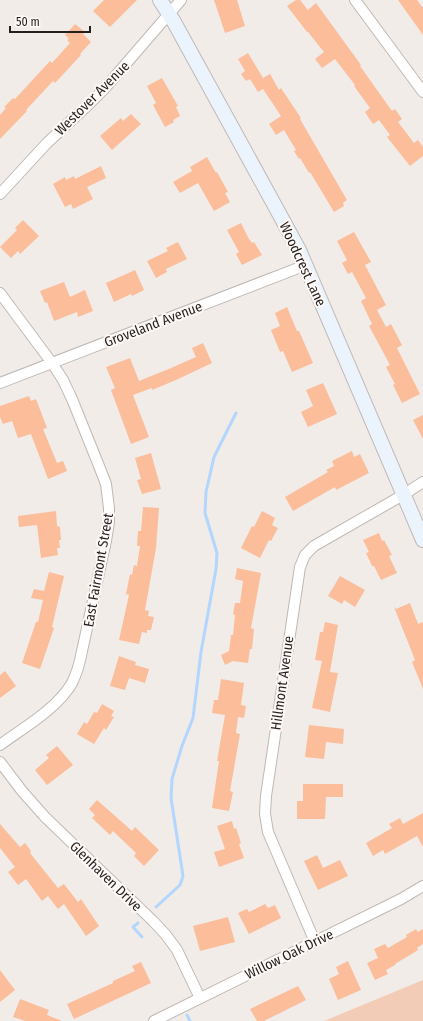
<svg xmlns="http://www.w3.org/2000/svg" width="423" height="1021" viewBox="0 0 423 1021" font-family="'Fira Sans Condensed',sans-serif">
	<rect width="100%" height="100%" fill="#f2ece8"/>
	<path fill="#f2ccb7" d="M423,980V1021H324Z"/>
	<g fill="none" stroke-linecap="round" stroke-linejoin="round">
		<g stroke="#b2d6fe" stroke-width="3">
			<path d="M156,907L180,885L183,876L171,798L172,779L182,746L193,718L201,652L216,569L217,553L205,513L206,492L214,457L236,413"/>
			<path d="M138,923L133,927L142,937"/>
			<path d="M187,1015L190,1021"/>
		</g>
	</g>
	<g fill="#fbbd9a">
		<path d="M104,0H137L110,27L93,11Z"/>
		<path d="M214,0H237L245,26L225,33Z"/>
		<path d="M296,0H300L308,10L316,3L361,65L360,66L392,111L395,109L402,119L398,122L414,143L418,140L423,147V156L410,166L387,137L390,135L379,120L373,124L365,112L370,108L354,86L355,85L335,59L322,68L315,59L324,52L308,32H307L287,6Z"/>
		<path d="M398,0H417L423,8V35Z"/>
		<path d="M75,24L85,32L83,34L91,42L80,54L81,55L55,83L53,81L26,110L27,111L0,139V115L6,108L4,107L13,98L15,99L50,61L52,63L70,43L67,40L69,39L65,35Z"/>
		<path d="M248,53L263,78L270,74L279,90L281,88L301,118L300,119L347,200L343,203L344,206L334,212L310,172L309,173L300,158L299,159L294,151L296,150L284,130L276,135L269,124L281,116L263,89L258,92L250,79L246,81L241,74L245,71L238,59Z"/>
		<path d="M162,78L178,106L176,107L180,116L173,120L174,122L165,127L153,105L156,103L147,86Z"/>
		<path d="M131,114L141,124L112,150L100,136L121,118L123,121Z"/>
		<path d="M207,157L216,173L217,172L228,192L225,193L230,202L214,211L198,183L180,193L173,182L192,171L190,167Z"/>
		<path d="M101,166L106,178L87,187L93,199L73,209L71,204L65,207L53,184L65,177L66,180L74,176L75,179Z"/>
		<path d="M23,220L39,236L20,254L18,251L11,258L0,247L17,230L15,228Z"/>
		<path d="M241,223L249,239L252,243L254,242L262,255L242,265L236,254L239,252L227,230Z"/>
		<path d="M354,232L371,262L365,265L386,305L377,310L386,327L391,324L402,345L397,348L420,394L402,403L393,385L395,384L386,367L390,365L369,326L372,324L361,301L366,298L352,272L348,274L342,263L347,260L337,241Z"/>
		<path d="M178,242L187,259L166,269L167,272L156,278L147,261L168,251L166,248Z"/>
		<path d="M135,270L144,290L132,296L131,294L114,302L106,283Z"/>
		<path d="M64,282L70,297L85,290L93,311L78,317L77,312L54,321L47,302L45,303L40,291Z"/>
		<path d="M287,307L297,331H299L313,363L292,372L283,351L280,352L271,330L280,326L275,313Z"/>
		<path d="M203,343L212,363L176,380L152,390V388L133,395L149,437L131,444L111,390L115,388L106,367L130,358L139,381L171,368L196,357L192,348Z"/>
		<path d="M323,383L337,414L308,427L301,412L313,406L306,390Z"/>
		<path d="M29,396L31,401L36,399L47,428L43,429L57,463L63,461L67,471L48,479L31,434L18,438L12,421L3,424L0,417V406Z"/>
		<path d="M423,415V439L413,420Z"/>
		<path d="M352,451L354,457L360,454L369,473L336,490L335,487L293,511L285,497L328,472L326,470L334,466L332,461Z"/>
		<path d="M151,453L161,489L142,494L137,480L141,479L135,458Z"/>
		<path d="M143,507L159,508L156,548L145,610L149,611L148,616L154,617L151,630H147V633L142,632L139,644L119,640L129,595L126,594L130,574L132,575L134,565L137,566L140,546H137L138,531H141Z"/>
		<path d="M56,511L57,526L60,527L61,540H59L60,548H57L58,555L41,558L37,525L19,527L18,516Z"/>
		<path d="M262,511L275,518L272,525L278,528L271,541L269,540L260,558L241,548L252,526L254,527Z"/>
		<path d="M379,533L382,541L384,540L392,555L389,556L397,573L381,580L374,566H372L366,553L369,552L363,540Z"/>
		<path d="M237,568L261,573L251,628L254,629L252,649H250L248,663L233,661L225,665L221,655L229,651L231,635H233L235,615L233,614L235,603H240L243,581L235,579Z"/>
		<path d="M49,572L64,576L52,627L54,628L40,669L22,663L36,622H38L43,600L31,598L34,589L44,591Z"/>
		<path d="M340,576L365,590L355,607L344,600L342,604L328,596Z"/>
		<path d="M410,603L418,624L423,622V689L412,662L415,660L394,607L396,609Z"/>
		<path d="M325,622L338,625L330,672L338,673L330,712L312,708L322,661L315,660L320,632H323Z"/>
		<path d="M119,656L136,662L135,665L149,669L145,683L129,678L125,690L110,686Z"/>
		<path d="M5,671L16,686L0,698V675Z"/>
		<path d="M221,679L244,683L241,705L246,706L244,718L238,717L236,733L240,734L230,791L233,792L229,811L212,808L219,761H217L225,715L212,713L214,700H218Z"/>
		<path d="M102,704L114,711L111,716L114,717L106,730L104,728L94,744L77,734L84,722L87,724L94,712L97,713Z"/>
		<path d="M309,725L344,729L343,744L326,742L324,759L305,757Z"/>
		<path d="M57,746L73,765L47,785L35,770L49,758L46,755Z"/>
		<path d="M303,784H343V797H326L325,819H297V801H303Z"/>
		<path d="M97,800L132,831L135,827L159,850L144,866L134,856L136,853L113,831L110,835L92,818L95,815L89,809Z"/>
		<path d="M423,813V847L417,836L385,854L383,850L373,856L366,843L392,828L389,824L400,818L403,824Z"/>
		<path d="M232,821L234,829L236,828L241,843L239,844L244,858L219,867L214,852L225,849L217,826Z"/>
		<path d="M0,824L20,847L25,843L31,851L30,853L58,888L64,884L78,902L81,899L99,926L86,936L64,904L58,909L48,896L42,901L26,879L18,885L8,872L15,867L0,848Z"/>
		<path d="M317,855L323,868L340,860L348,876L318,890L304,861Z"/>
		<path d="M265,904L268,908L275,905L281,918L249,934L238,913L247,909L249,912Z"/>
		<path d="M228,917L235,942L200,951L193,926Z"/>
		<path d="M416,929L418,932L423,929V944L417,948L418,950L395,964V965L386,970L388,974L375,980L367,963L378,958L374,949L385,944L388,948L407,937L406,935Z"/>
		<path d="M348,961L361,990L338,1000L329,979L339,974L336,967Z"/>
		<path d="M141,962L151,983L74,1019L67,1004L113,983V981L135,971L132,966Z"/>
		<path d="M0,970L15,990L0,1002Z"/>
		<path d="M298,986L306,1000L264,1021H257L250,1009Z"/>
		<path d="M20,999L49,1010L47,1015L62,1021H25L13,1017Z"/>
	</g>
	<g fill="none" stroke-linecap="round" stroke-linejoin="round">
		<defs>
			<g id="street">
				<path d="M355,0L423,92"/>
				<path d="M0,194L47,143L88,105L105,88L181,0"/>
				<path d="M0,293L52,363L63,380L72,399L99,466L106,484L109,508V522L106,541L82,651C80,662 77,673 72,683C58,708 23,728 0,745"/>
				<path d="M0,383L306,265"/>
				<path d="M0,762L22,791L45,817L153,921L166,935L177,950L200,998"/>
				<path d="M315,942L268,832L265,814L266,796L300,567L305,555L314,546L403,495L423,482"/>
				<path d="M154,1021L401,899L423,886"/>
			</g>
			<path id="secondary" d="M160,0L174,22L275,206L299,250L423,540"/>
		</defs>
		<use href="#street" stroke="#bfb9b5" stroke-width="12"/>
		<use href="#secondary" stroke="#bfb9b5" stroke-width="16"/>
		<use href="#street" stroke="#fff" stroke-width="10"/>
		<use href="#secondary" stroke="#ebf3fd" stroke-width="14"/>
	</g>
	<g text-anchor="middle" stroke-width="4" stroke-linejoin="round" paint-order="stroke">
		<g font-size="14" fill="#221f1e" stroke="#fef9f6">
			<text transform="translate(92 98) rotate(-45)" y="5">Westover Avenue</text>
			<text transform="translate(303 264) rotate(65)" y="5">Woodcrest Lane</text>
			<text transform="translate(153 324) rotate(-21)" y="5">Groveland Avenue</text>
			<text transform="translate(98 570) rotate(-80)" y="5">East Fairmont Street</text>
			<text transform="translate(282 683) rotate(-82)" y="5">Hillmont Avenue</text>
			<text transform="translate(106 876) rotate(44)" y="5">Glenhaven Drive</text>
			<text transform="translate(289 954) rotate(-26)" y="5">Willow Oak Drive</text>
		</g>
	</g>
	<path d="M10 26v6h80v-6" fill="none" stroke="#221f1e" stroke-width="2"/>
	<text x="16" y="26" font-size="12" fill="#221f1e" stroke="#fef9f6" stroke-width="3" paint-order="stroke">50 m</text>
</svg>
